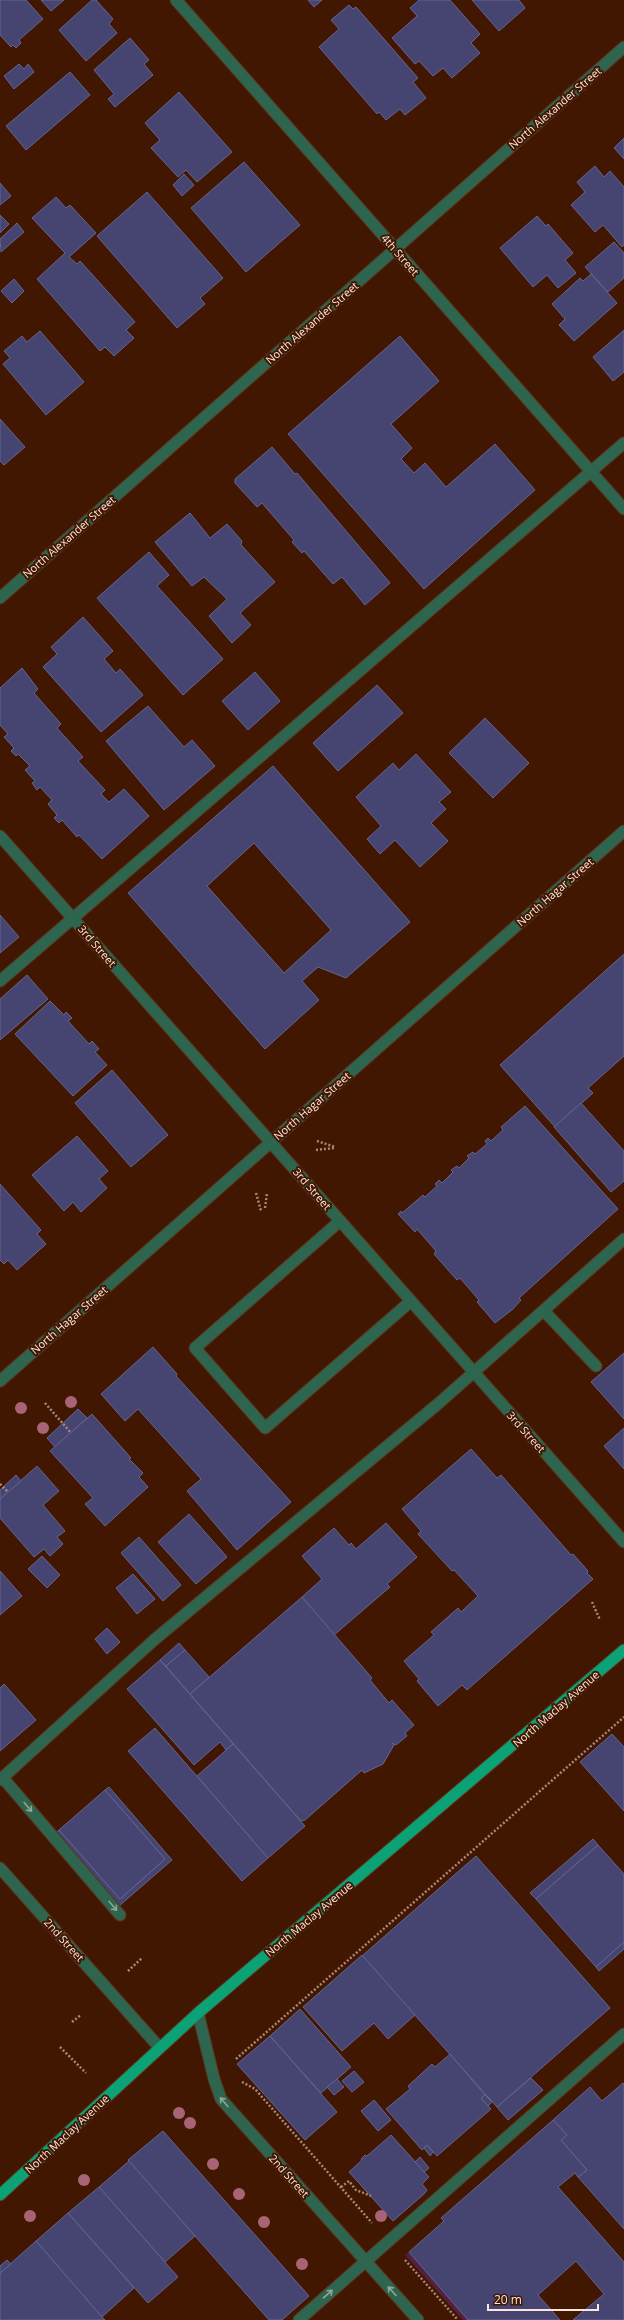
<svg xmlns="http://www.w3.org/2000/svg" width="624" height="2320" viewBox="0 0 624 2320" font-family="'Open Sans',sans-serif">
	<rect width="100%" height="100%" fill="#421702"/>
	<path fill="#532040" d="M409,2252L468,2319L467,2320H463L405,2255Z"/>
	<g fill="#464471" stroke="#656492" fill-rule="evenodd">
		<path d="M0,0H26L43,19L19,40L21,43L16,48L13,45L11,47L0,35Z"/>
		<path d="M41,0H64L51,11Z"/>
		<path d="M92,0H96L113,19L109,24L117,33L86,61L59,30Z"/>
		<path d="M308,0H322L314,7Z"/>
		<path d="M419,0H450L480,34L471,43L480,53L452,78L443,68L433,76L419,61L415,64L392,38L417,16L410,8Z"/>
		<path d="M472,0H519L525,8L499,31Z"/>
		<path d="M349,5L353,9L356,7L418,78L413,82L426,98L405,115L400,109L386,120L379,112L377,114L319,47L339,29L331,20Z"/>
		<path d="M130,38L149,60L144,64L153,75L115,107L108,99L114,94L94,70Z"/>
		<path d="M19,64L24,69L28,64L34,72L14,89L4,76Z"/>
		<path d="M70,72L90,95L26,150L6,126Z"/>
		<path d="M179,92L232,152L197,182L186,170L178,177L151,148L160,140L145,123Z"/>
		<path d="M624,138V159L614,148Z"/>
		<path d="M244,162L300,225L246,272L191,208Z"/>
		<path d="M595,166L604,177L610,171L624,187V245L622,247L603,225L595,232L571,205L585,192L577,182Z"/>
		<path d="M184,174L194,185L182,196L173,185Z"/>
		<path d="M0,183L11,196L0,205Z"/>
		<path d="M147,192L223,278L200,298L205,304L177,328L97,236Z"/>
		<path d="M56,197L66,208L70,205L96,233L69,257L77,264L80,261L135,322L126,330L134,338L114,356L105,347L100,351L37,279L65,253L32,218Z"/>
		<path d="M0,215L9,224L0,233Z"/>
		<path d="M537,216L546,226L548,224L573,253L565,260L576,273L558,288L547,275L533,287L500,248Z"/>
		<path d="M17,223L24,232L1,252L0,239Z"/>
		<path d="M614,242L624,253V278L608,292L585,267Z"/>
		<path d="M591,274L617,303L574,341L559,325L565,319L552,304L580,278L583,281Z"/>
		<path d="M14,279L24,291L12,303L1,291Z"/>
		<path d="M624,330V372L613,381L593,357Z"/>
		<path d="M40,331L84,382L46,415L3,364L10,358L4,351L22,336L27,342Z"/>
		<path d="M400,336L439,381L391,424L412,448L401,459L414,473L425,463L446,487L495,444L535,490L424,589L288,434Z"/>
		<path d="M0,419L25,447L4,465L0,461Z"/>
		<path d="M272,447L295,474L297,473L390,583L365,605L342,577L333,584L304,551L302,553L292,542L294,540L262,503L257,507L235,483V479Z"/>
		<path d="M190,513L210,538L227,524L242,541L241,545L275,582L240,613L251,625L232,643L209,616L227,599L204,577L192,586L155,542Z"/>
		<path d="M149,552L169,575L157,586L223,659L183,695L97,598Z"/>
		<path d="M83,617L113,651L104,659L116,673L120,669L143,695L101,732L43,667L57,654L51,647Z"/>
		<path d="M22,668L38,689L34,693L61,724L57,728L83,757L78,761L105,790L101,794L109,802L124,789L149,816L102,859L79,835L77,837L62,820L59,823L54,818L57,815L48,804L52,800L40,787L37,790L32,783L35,781L25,770L30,766L18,754L16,756L11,751L14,748L4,737L8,734L0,725V688Z"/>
		<path d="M255,672L280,701L248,730L222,701Z"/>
		<path d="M377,685L403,713L338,771L313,743Z"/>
		<path d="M148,706L184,747L192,740L215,766L164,810L106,741Z"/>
		<path d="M485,718L529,763L493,798L449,753Z"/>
		<path d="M416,754L451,792L439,802L446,809L431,823L448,841L420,867L395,840L380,854L367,839L381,826L356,797L393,763L399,770Z"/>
		<path d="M273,766L410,922L346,978L318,967L302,981L319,1000L265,1049L128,893ZM254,843L331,930L284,973L207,886Z"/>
		<path d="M0,915L19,937L0,953Z"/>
		<path d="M624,954V1056L588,1088L593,1093L555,1127L500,1065Z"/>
		<path d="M27,975L48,999L0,1040V999Z"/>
		<path d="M50,1001L64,1015L66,1012L72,1018L68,1021L89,1044L92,1041L99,1049L95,1052L107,1065L73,1096L15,1034Z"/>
		<path d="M112,1070L168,1135L131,1167L75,1103Z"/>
		<path d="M581,1103L624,1151V1181L611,1192L554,1127Z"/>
		<path d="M525,1106L618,1209L519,1298L521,1300L513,1309L495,1323L477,1302L479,1300L460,1278L457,1280L434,1254L436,1251L417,1229L415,1232L398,1214L401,1211L402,1213L423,1195L425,1197L437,1186L435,1184L439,1180L442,1183L453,1172L451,1170L457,1166L459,1168L469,1158L467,1156L473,1152L475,1154L487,1144L485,1141L488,1138L491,1141L503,1130L501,1127Z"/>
		<path d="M77,1136L108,1171L99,1179L107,1188L81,1212L73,1202L64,1211L32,1175Z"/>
		<path d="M0,1184L41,1230L37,1234L46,1244L17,1270L8,1260L4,1264L0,1260Z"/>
		<path d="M153,1347L177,1374L176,1376L291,1502L237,1550L187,1491L201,1479L138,1409L125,1421L101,1394Z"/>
		<path d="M624,1353V1419L591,1382Z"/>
		<path d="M78,1409L87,1418L55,1447L47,1438Z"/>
		<path d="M92,1414L131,1458L129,1459L143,1473L139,1477L148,1487L105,1526L85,1504L93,1498L50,1451Z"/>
		<path d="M624,1428V1469L604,1446Z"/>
		<path d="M471,1449L497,1478L501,1475L571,1555L573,1554L588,1571L587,1573L593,1579L467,1690L462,1685L438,1706L417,1681L419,1679L404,1661L434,1635L431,1632L458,1608L461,1612L478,1596L454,1570L452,1571L418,1534L421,1531L402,1509Z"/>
		<path d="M37,1466L59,1491L43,1505L65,1531L57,1537L63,1544L60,1547L50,1556L44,1549L34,1557L0,1518V1499Z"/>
		<path d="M16,1475L21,1481L0,1499V1490Z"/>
		<path d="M189,1514L227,1557L196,1584L158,1542Z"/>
		<path d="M386,1523L417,1557L387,1584L390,1587L334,1635L302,1597L322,1579L302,1556L334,1528L349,1545L351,1543L356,1549Z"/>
		<path d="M139,1537L181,1585L163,1601L121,1553Z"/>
		<path d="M42,1556L60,1575L47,1588L28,1569Z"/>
		<path d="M0,1571L22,1596L0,1615Z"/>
		<path d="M133,1574L155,1599L137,1614L116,1588Z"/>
		<path d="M302,1597L372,1678L370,1680L389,1703L392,1700L414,1725L405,1733L407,1736L396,1745L392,1743L394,1745L383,1764L364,1773L362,1770L305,1820L301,1821L190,1694Z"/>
		<path d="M107,1628L120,1642L107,1654L95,1639Z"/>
		<path d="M179,1643L185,1650L166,1666L160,1660Z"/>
		<path d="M185,1650L209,1677L190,1694L166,1666Z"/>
		<path d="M160,1660L233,1744L226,1750L220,1742L194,1765L127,1689Z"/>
		<path d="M4,1684L36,1720L0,1751V1688Z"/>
		<path d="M155,1728L268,1858L242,1881L128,1751Z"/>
		<path d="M612,1734L624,1747V1811L580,1762Z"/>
		<path d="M233,1744L305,1826L268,1858L197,1776Z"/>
		<path d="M109,1787L172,1860L119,1906L55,1834L59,1830L120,1899L165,1859L105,1790Z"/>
		<path d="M105,1790L165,1859L120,1899L59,1830Z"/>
		<path d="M593,1839L598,1845L536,1899L530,1893Z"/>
		<path d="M598,1845L624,1874V1942L596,1967L536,1899Z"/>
		<path d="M476,1856L610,2008L497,2107L362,1956Z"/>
		<path d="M624,1942V1949L599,1971L596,1967Z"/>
		<path d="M362,1955L415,2015L388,2039L374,2023L342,2051L303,2007Z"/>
		<path d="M300,2009L351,2067L321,2093L270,2036Z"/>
		<path d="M270,2036L337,2112L305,2140L237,2064Z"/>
		<path d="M450,2054L485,2095L481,2098L491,2109L437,2156L427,2145L422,2150L386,2109L410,2089L408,2086L432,2064L435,2067Z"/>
		<path d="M354,2071L364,2082L352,2092L342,2081Z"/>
		<path d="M531,2078L543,2090L508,2120L497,2107Z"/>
		<path d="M337,2079L344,2087L334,2095L327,2087Z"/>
		<path d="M623,2083L624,2084V2229L578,2177L587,2170L561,2140L567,2135L553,2120L590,2087L602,2101Z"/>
		<path d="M485,2095L492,2102L488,2106L481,2098Z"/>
		<path d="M374,2100L391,2120L378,2131L361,2111Z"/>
		<path d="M553,2120L567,2135L561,2140L587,2170L578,2177L575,2173L558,2187L624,2262V2320H573L604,2294L576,2261L538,2295L560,2320H468L409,2252L444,2221L441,2218Z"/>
		<path d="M163,2131L309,2296L282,2320H269L128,2160Z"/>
		<path d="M391,2135L429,2177L422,2184L427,2190L424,2194L393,2221L349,2172L362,2160L361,2159L365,2155L367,2156Z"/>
		<path d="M427,2145L433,2152L430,2156L424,2148Z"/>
		<path d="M420,2157L429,2168L424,2172L415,2162Z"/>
		<path d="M129,2161L195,2236L165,2262L99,2187Z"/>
		<path d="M99,2187L178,2277L148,2303L68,2213Z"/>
		<path d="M68,2213L134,2288L102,2317L36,2241Z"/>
		<path d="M36,2241L102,2317L105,2320H0V2273Z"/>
		<path d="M7,2260L11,2264L0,2273V2266Z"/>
	</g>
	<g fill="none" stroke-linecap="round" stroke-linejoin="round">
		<defs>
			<g id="service">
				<path d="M0,981L624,443"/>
				<path d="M340,1221L195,1348L265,1428L411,1301"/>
				<path d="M544,1311L596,1366"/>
				<path d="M3,1778L120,1915"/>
				<path d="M0,1780L154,1640L439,1403L624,1239"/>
				<path d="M299,2320L624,2034"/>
			</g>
			<g id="minor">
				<path d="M0,598L624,47"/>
				<path d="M0,836L624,1542"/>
				<path d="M0,1381L624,831"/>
				<path d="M0,1868L159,2047"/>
				<path d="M198,2013L214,2079L221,2099L418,2320"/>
			</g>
			<path id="tertiary" d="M176,0L624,509"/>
			<path id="primary" d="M0,2195L198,2013L624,1650"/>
		</defs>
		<use href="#service" stroke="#5c3420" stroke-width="13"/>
		<use href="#minor" stroke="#5c3420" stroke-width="13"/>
		<use href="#tertiary" stroke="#5c3420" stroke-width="13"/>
		<use href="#primary" stroke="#5c3420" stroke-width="13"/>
		<g stroke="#a88879" stroke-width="2.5" stroke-dasharray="2 2" stroke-linecap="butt">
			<path d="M317,1141L335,1147"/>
			<path d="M316,1150L334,1148"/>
			<path d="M256,1193L261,1211"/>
			<path d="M265,1208L267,1193"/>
			<path d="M45,1403L71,1433"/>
			<path d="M0,1484L8,1492"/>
			<path d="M592,1602L600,1620"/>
			<path d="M128,1971L142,1958"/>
			<path d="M72,2022L81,2015"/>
			<path d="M60,2047L86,2073"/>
			<path d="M236,2059L624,1717"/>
			<path d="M242,2082L255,2089L372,2223"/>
			<path d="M341,2187L349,2181L356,2190L371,2196"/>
			<path d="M405,2260L458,2320"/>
		</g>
		<use href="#service" stroke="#2d654e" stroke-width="11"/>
		<use href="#minor" stroke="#2d654e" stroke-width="11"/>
		<use href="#tertiary" stroke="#2d654e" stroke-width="11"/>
		<use href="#primary" stroke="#0ba275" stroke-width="11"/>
	</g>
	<g fill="#a96377">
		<circle cx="71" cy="1402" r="6"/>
		<circle cx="21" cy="1408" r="6"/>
		<circle cx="43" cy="1428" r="6"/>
		<circle cx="179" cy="2113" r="6"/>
		<circle cx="190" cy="2123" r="6"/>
		<circle cx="213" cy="2164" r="6"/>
		<circle cx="84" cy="2180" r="6"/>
		<circle cx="239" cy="2194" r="6"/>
		<circle cx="30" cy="2216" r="6"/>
		<circle cx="381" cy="2216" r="6"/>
		<circle cx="264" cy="2222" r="6"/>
		<circle cx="302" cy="2264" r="6"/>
	</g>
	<defs><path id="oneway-shaft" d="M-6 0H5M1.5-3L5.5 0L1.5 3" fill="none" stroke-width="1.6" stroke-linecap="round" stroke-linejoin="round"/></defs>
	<g stroke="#95a594">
		<use href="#oneway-shaft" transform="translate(28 1807) rotate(50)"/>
		<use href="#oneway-shaft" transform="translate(113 1906) rotate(50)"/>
		<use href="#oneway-shaft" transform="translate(224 2102) rotate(-130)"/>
		<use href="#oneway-shaft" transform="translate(392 2291) rotate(-132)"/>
		<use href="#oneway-shaft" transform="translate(328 2294) rotate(-41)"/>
	</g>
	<g text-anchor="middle" stroke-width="4" stroke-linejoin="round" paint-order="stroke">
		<g font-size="11" fill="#fde5db" stroke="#421702">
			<text transform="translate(555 108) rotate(-41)" y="4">North Alexander Street</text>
			<text transform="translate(400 255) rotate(49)" y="4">4th Street</text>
			<text transform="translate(312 323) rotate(-41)" y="4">North Alexander Street</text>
			<text transform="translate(69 537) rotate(-41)" y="4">North Alexander Street</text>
			<text transform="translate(555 892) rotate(-41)" y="4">North Hagar Street</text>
			<text transform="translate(97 946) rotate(49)" y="4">3rd Street</text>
			<text transform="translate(312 1106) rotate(-41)" y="4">North Hagar Street</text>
			<text transform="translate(312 1189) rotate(49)" y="4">3rd Street</text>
			<text transform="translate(69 1320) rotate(-41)" y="4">North Hagar Street</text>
			<text transform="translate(526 1432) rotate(48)" y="4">3rd Street</text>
			<text transform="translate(556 1709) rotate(-41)" y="4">North Maclay Avenue</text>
			<text transform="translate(309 1919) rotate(-40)" y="4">North Maclay Avenue</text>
			<text transform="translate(64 1940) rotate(48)" y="4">2nd Street</text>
			<text transform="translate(67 2134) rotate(-43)" y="4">North Maclay Avenue</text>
			<text transform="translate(289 2176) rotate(48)" y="4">2nd Street</text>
		</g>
	</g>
	<path d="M488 2304v6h110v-6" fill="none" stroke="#fde5db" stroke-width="2"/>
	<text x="494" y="2304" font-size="12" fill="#fde5db" stroke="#421702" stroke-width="3" paint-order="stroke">20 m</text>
</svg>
